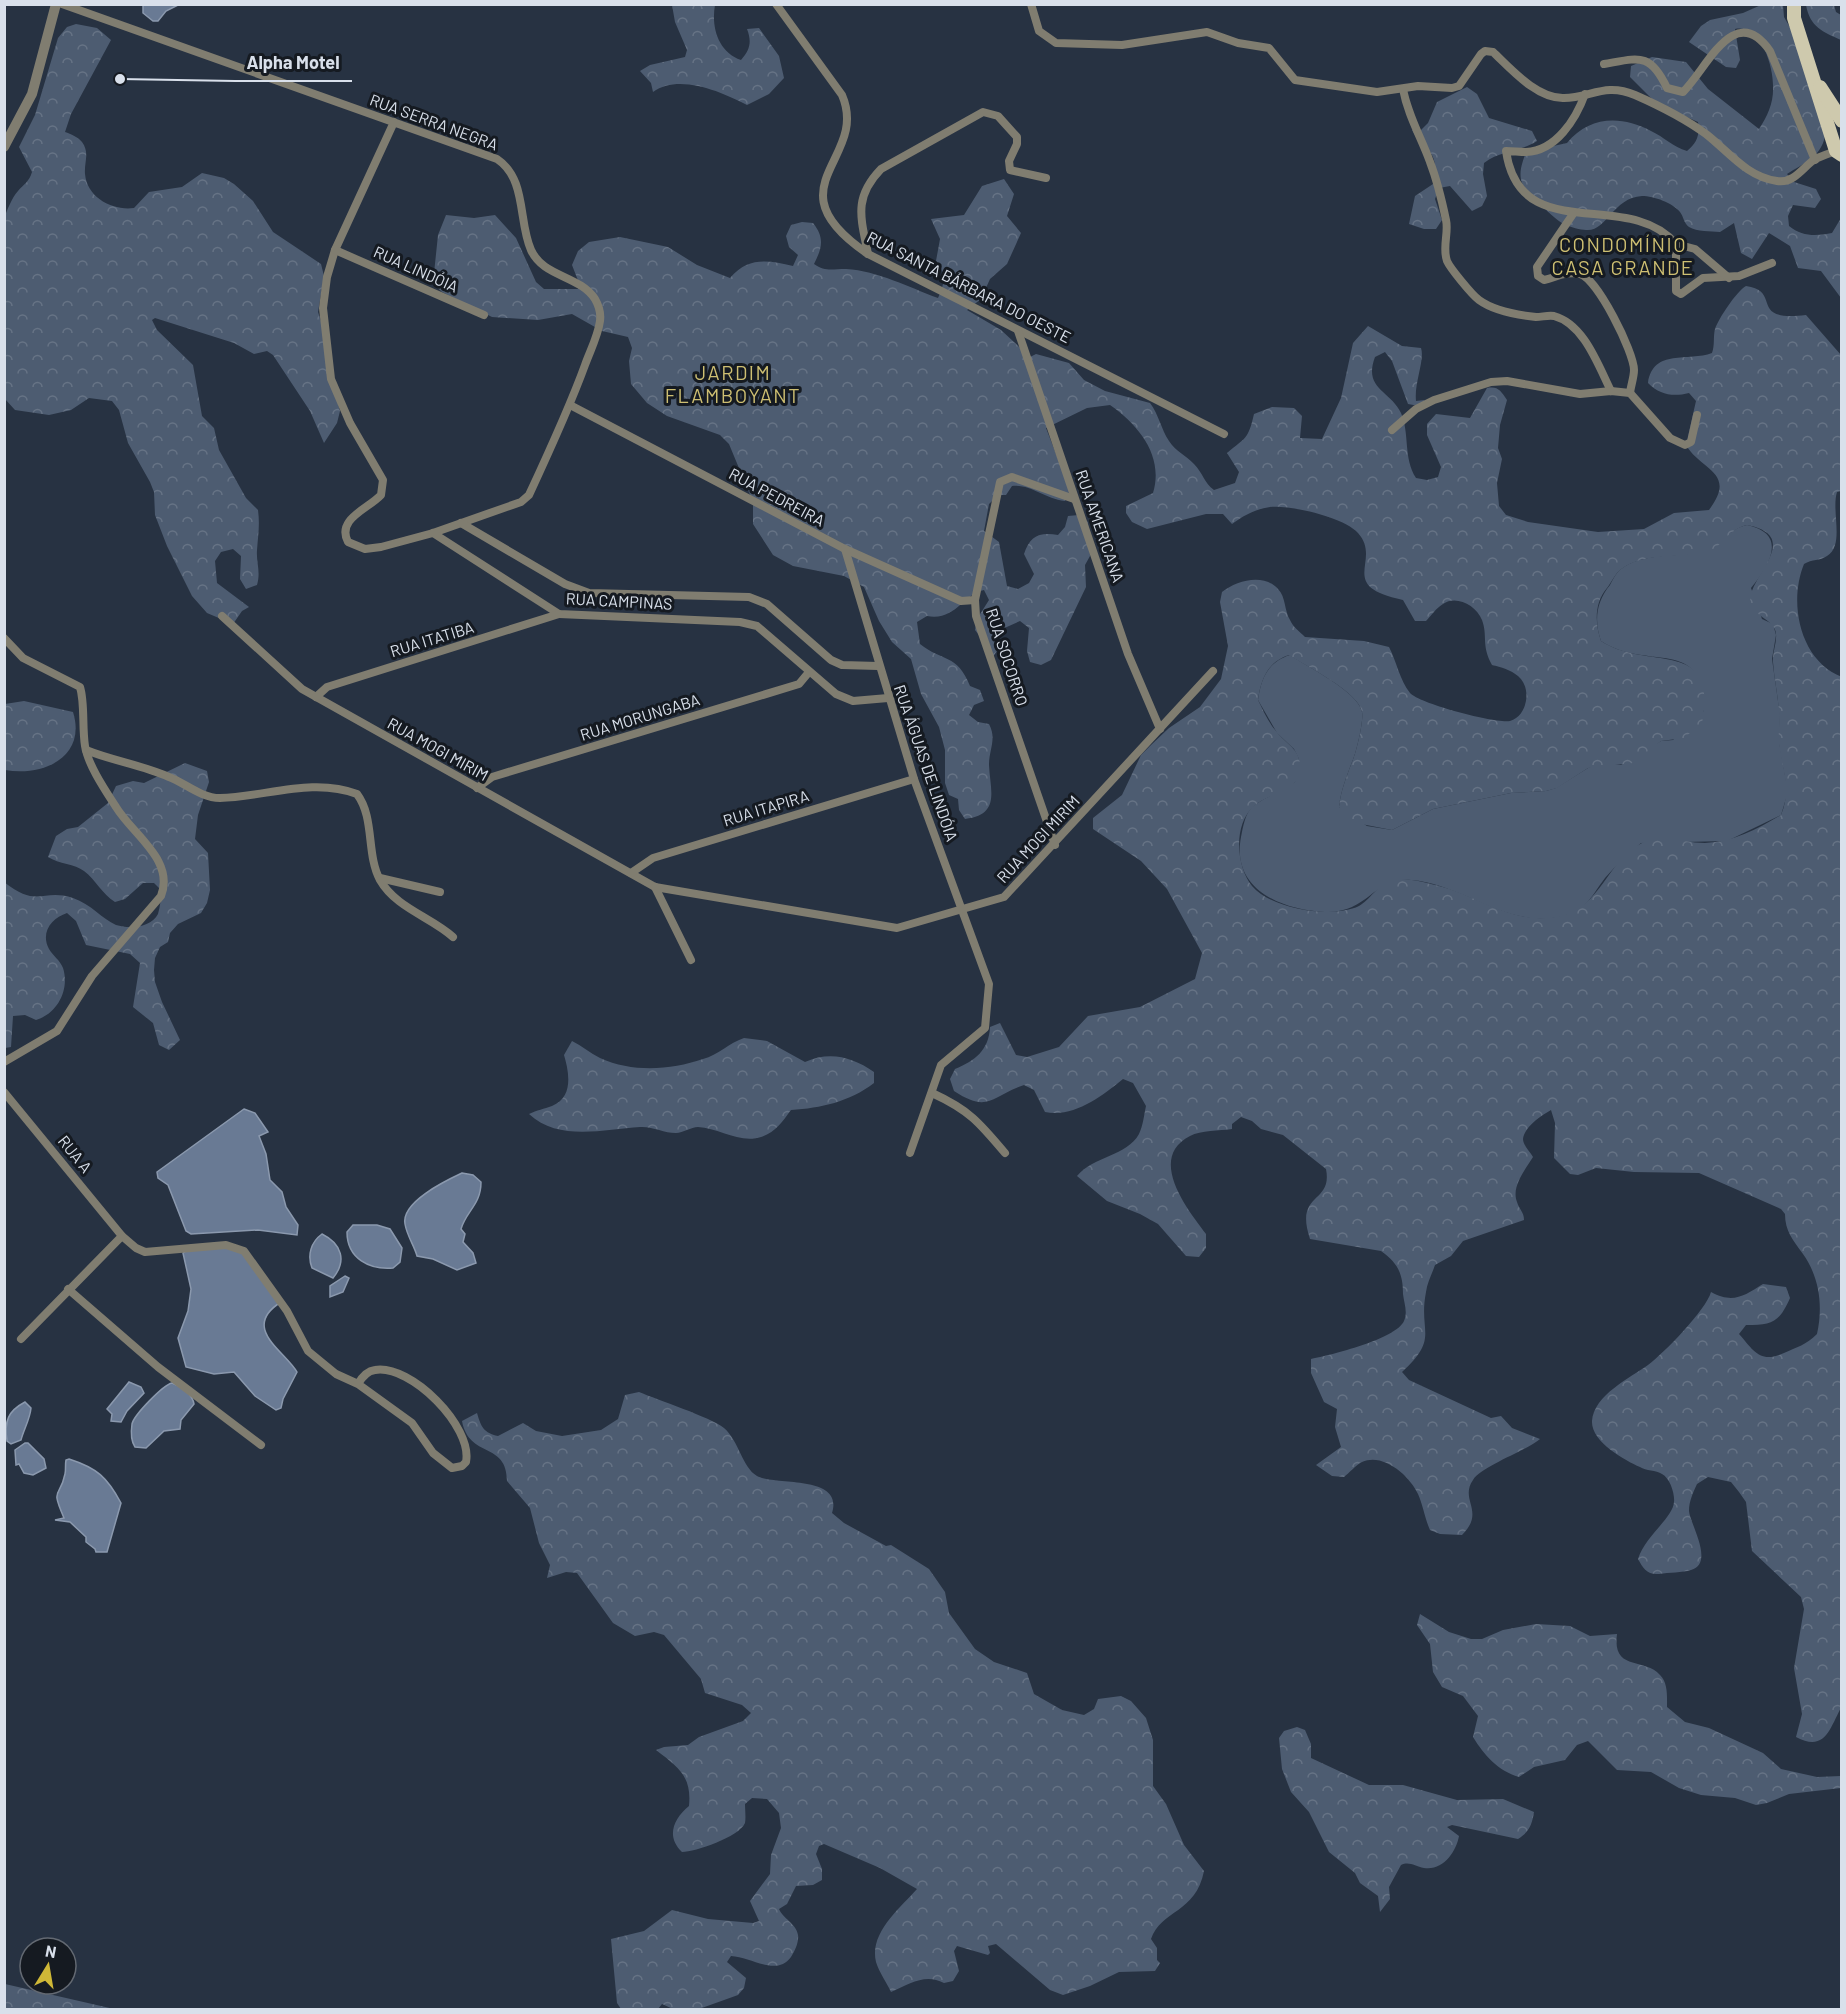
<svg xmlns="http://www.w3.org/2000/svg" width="1846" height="2014" viewBox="0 0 1846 2014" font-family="Barlow,sans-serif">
	<defs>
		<pattern id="forest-crowns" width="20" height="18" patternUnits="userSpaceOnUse" patternTransform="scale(1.5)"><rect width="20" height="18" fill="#4d5c71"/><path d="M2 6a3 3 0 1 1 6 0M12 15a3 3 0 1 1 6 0" fill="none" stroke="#667385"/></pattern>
	</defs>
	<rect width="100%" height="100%" fill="#273242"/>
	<path fill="#4d5c71" d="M1747,525C1789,534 1769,566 1751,588L1762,619L1773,624L1776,635L1772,659L1780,715L1779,742L1788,792L1781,815L1727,841L1641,843C1629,854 1616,865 1605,878C1592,895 1587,910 1563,916C1508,930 1464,884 1411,880C1373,877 1368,914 1325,912C1281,910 1231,889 1241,837C1243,827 1245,814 1252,807C1259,800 1284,790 1295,782L1299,759L1294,749L1277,733L1258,700C1261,678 1268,662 1290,655C1307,667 1358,691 1362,712C1364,720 1356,754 1352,762C1346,778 1341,790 1339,807L1367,826L1392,830L1433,809L1511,793L1546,791L1556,788L1588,768L1599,764L1621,765L1661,741L1673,740L1704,711C1705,635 1648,672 1601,641C1594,621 1596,602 1610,585C1612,581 1614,577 1617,573C1635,553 1673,557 1696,553C1718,550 1727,529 1747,525Z"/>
	<g fill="url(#forest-crowns)" fill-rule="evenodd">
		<path d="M672,5H715C711,27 718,52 741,60C750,50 752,42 747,29L759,28L779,56L784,78L769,94L747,105C722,92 679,73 653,92L651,83L640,71L650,65L685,57L687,50L675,22Z"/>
		<path d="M1761,5H1783L1784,17L1795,36L1825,136C1821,157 1804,163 1787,174L1794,182L1816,189L1821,199L1815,208L1793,205L1788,216L1789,226C1802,237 1817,236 1832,233L1841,218V298L1821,271L1798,268L1790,246L1769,233L1752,259L1741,253L1734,223L1720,232C1711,231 1697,232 1689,227C1683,222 1684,217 1680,212C1673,203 1654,196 1642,196C1612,198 1607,232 1586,230C1581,230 1570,227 1564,224C1556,221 1525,190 1522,183C1518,172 1523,161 1526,152L1567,143C1589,116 1621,115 1651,131C1664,137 1673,147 1687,151C1697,143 1700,135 1698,122L1657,104L1630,77L1631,66L1652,57L1686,62L1708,89L1759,129C1768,115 1774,102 1773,85C1773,66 1761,24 1735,29L1740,60L1736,68L1726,67L1689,42L1701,26L1710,20L1743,13Z"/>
		<path d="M1806,5H1834L1836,12L1841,15V40C1823,32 1810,27 1806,5Z"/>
		<path d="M76,24L97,28L111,40L71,114L65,132C71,134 78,137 82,142C90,153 84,162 85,174C87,198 113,211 134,208L149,192L182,187L202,173L224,178L234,184L253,201L273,232L321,264L324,276L318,312L332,354L329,369L340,411L337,423L324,443L310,411L273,355L267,351L254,354L234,343L155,318L152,320L157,330L193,365L202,416L214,428L219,450L246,498L258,510C260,525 258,536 257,550C256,563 261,571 257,585L246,589L240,579L241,556L233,549L221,552L215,561L217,583L249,607L242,611L233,624L207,613L192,596L167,546L155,515L154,492L150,482L128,443L119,410L112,401L89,398L71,410L49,415L15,410L5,399L4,218C8,209 11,199 18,191C24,184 29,182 32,172L19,147L35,115L58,38L67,27Z"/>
		<path d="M1467,87L1477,94L1489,118L1532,131L1537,141C1520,152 1501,150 1484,163L1483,174L1487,196L1482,206L1472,211L1450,186L1439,188L1435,199L1442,220L1436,229H1424L1409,224L1415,196L1433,184C1441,147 1424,154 1412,130L1420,131L1428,123L1437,102Z"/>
		<path d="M1004,179L1014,194L1007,216L1021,233L1007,264L990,279L981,299L967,310L1001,330L1030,357L1036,354L1069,363L1084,380L1105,391L1150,403C1159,415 1161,429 1169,441C1176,452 1186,455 1194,464C1203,473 1204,483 1214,490L1235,483L1239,472L1227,453C1246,437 1248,440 1254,414L1272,407L1294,408L1302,416L1300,438L1322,439L1341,398L1353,343L1368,326L1402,346L1421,348C1425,360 1414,383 1416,401L1425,400L1419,406L1408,404L1392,361L1385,352L1375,357C1363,389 1390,390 1401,413C1410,434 1403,458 1416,478L1427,480L1438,477L1441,467L1427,435V424L1436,414L1470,418L1487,388C1498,386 1501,391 1507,400L1500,425L1498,448L1502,459L1497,483L1499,506L1506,515L1528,522L1598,532L1644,529L1674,513L1709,510C1738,472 1700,470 1686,445L1696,401L1689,393C1673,397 1660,395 1648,383C1653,348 1689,362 1712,353C1715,345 1713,337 1715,329C1719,318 1736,292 1746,286C1783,291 1747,322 1806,315L1841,355V491L1837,492C1831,511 1845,545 1827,556C1820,561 1812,559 1804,564C1788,603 1800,661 1842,677V1706C1830,1727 1826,1753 1796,1737L1802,1714L1794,1668L1804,1609L1801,1597L1752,1551L1746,1502L1739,1492L1731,1482L1708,1477L1697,1484C1693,1493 1689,1501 1689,1511C1690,1524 1715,1563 1691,1570C1682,1573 1669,1572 1659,1574C1647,1575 1643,1568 1638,1559C1645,1536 1673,1518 1674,1502C1675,1494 1670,1478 1662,1474C1656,1470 1646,1471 1640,1467C1625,1460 1591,1442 1592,1421C1594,1395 1630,1378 1648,1365C1664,1353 1706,1310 1711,1292C1733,1304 1744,1296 1763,1284L1786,1287L1790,1298C1779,1323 1772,1325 1746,1325L1739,1334C1754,1351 1760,1364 1784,1353C1797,1347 1806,1345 1817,1334C1823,1307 1820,1278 1803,1254C1793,1240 1785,1231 1785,1214L1781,1209L1699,1173L1634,1172L1596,1168L1578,1175L1570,1174L1554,1158L1555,1123L1551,1110C1542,1115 1524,1127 1523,1139C1523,1145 1530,1152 1533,1157C1525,1170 1511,1187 1517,1202C1519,1209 1524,1212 1524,1220L1463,1241L1451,1256L1435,1265C1432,1274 1427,1283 1426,1292C1418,1333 1440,1337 1402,1372L1409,1380L1491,1418L1501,1416L1512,1428L1540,1439C1524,1452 1482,1466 1473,1480C1459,1500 1486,1511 1462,1535L1440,1534L1430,1530C1425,1519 1423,1505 1418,1494C1410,1476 1383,1452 1362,1462C1356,1465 1349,1473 1344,1477L1332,1476L1316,1465L1341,1447L1335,1427L1337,1409L1324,1402L1311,1373V1359C1331,1355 1396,1339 1404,1321C1408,1312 1404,1303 1403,1294C1403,1274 1398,1263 1381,1251L1310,1239C1294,1191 1333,1205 1326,1169L1283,1135L1261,1129L1252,1121L1241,1117L1232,1124V1129C1219,1131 1201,1130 1190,1136C1147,1158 1187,1209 1206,1234V1248L1199,1257L1186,1256L1158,1224L1140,1214L1107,1201L1077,1176C1094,1156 1127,1156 1139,1134C1143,1126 1144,1115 1146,1106L1133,1083L1123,1079C1101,1097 1073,1118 1045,1112L1034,1090L1024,1085C991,1096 989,1114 954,1091L950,1079L955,1069C975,1061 989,1050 990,1027L1000,1023L1016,1055L1027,1057L1059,1047L1088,1016L1140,1007L1195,979L1202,953L1167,889L1141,861L1093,829V818L1122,795L1141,755L1150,746L1169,728L1200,707L1221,679L1228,646L1220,602L1222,592C1237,580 1264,573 1278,589C1286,597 1284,610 1290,620C1293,627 1300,632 1305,637L1364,641L1389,647C1396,660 1400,681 1410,693C1420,704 1497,724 1510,721C1528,716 1532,687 1518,676C1511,670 1501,667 1492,665C1481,645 1488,636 1482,620C1476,605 1456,595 1443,604C1436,608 1431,616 1426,621H1415L1403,600C1335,586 1383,561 1358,533C1344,517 1290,505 1270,507C1255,509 1243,516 1232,524L1223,514H1206L1147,529L1132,522L1126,513V506L1153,493C1164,457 1140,426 1110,405L1087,408L1046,428L1070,490L1065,501C1044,499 1032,484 1012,486L1006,495H998L989,504L984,531L999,542L1007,586L1018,589L1029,583L1034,574L1024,554C1030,536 1039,532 1058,535L1065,527L1068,516L1079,515L1088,522L1090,556L1085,565L1086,587L1051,660L1041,665L1030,662L1027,651L1029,628L1020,621L1000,630L996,640L997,651L990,661L982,639L975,630L977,619L989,600L984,590C962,595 956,621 927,616L917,622L920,644C942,662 957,653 970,686L980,690L984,701L974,705L969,715L978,722L989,724C997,739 989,749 989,765C990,790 1001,815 965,819L959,810L958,799L949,795L945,783V750L939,727L921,694L911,659L892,642L879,621L864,587L844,576L793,566L773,555L753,524V502L729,444L720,435L667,416L647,403L631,384L629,361L632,348L628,337L602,331L572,314L538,320L492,317L442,292L433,283L438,235L446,215L474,218L495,215L516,238L536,282L544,289H578L579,283L572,265L578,251L589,242L620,237L668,247L697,265L730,278C748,257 767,260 793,266L798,255L789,247L786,236L791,225L802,222L813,223C825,238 822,248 814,264C825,272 832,269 846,269C878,271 908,287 938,298C945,284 946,273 936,261L940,239L931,219L964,215L982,186ZM1747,525C1807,537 1743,580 1751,604C1756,618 1775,620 1776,634C1777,643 1772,653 1773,662C1774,678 1778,695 1779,712C1780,722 1778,733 1779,744C1782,770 1792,789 1781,815C1758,829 1733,842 1705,843C1686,843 1660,834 1642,843C1607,860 1601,908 1560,916C1512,927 1476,893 1431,884C1418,881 1404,877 1391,881C1378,884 1370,900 1359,906C1332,919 1271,909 1252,886C1236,866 1233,824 1254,806C1270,791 1307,793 1299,759C1296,747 1282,740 1276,731C1268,722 1263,710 1258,700C1261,678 1268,662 1289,655C1307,667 1358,691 1362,712C1364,720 1356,754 1352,762C1346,778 1341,790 1339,807L1346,817L1356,823L1392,830L1433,809L1511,793L1546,791L1557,788L1588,768L1633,763L1661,741L1684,738L1702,723C1719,636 1648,672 1601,641C1595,624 1594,603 1607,588C1610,584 1613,578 1617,573C1638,551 1679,559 1706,552C1724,547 1726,530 1747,525Z"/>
		<path d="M24,701L73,712C87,757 43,777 5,770V704Z"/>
		<path d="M185,763L207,771L209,782L198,815L195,839L208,853L210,890L207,903L201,913L178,924L170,933L168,942L160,947L155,958L154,970L155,982L162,1002L180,1040L169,1050L159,1045L153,1023L133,1007L140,963L130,954L86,945L76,921L67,913C52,918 40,932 49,949C53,956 60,960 63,968C70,990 57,1014 36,1020L25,1015L13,1016L11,1047L5,1048L4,882C38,909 42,888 73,898C91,904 102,919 116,925C129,929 151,928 158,914C160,907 161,898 162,891L154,883H143L125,899L115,902C102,894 96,880 84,871C75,864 59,864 48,857L56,836L67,829L78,827L108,803L116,786L133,781L144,783Z"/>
		<path d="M744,1038L767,1041L805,1062C830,1051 852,1057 874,1072V1083C849,1102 821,1108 791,1110C782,1122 776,1132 761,1137C740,1144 719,1128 698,1127C691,1127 683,1133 676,1133C664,1133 652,1126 640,1127C604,1129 559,1142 529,1114C537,1110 544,1109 552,1106C574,1097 569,1072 564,1055L572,1041C582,1046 590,1053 600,1058C633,1073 671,1070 703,1059C718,1055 729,1043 744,1038Z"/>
		<path d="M639,1392C658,1400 710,1417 724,1428C739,1441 742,1467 757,1476C775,1486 844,1474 832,1513L844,1523L886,1546L891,1545L929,1569L945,1592L949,1613L975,1649L994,1662L1027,1673L1034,1694L1062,1710L1084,1715L1094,1709L1098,1699L1121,1696L1131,1701L1146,1718L1153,1740V1786L1166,1804L1184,1845L1204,1871C1196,1913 1161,1910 1151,1939L1157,1948V1960L1160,1963L1155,1971L1119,1972L1090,1986L1063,1995L1050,1990L996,1944L988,1946L990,1953L988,1955L957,1946L954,1951L959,1971L953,1981L944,1983C925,1973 910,1984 891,1992C887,1983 879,1972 876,1962C869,1933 900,1908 917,1889L880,1868L824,1844L819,1846L816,1854L822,1869V1880L813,1885L796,1886L787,1904L779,1909C783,1919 796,1923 798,1935C799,1942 795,1951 791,1957C776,1977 752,1957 731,1956L727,1962L746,1978L744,1988L738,1995L699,2009H673L662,2004L658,2009H621L617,2003L611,1939L644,1931L672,1910L708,1919L753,1923L759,1921L750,1901L770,1874L771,1855L781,1828L779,1813L767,1799L752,1798L745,1804C745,1809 746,1818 745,1823C739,1837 695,1852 682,1852C666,1837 673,1819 689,1806C692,1776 678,1767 656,1750L664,1747L688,1745L699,1737L743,1721L751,1713L742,1705L705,1693L701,1679L664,1635L654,1632L635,1636L613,1623L577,1573L566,1572L547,1578L550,1565L539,1543L530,1508L507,1481C507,1441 469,1459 462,1421L477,1413C481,1427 484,1433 498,1436L523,1423L536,1431L562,1436L601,1430L618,1419L625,1395Z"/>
		<path d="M1420,1614L1449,1632L1471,1639H1482L1503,1630L1536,1624L1570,1626L1590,1636L1617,1634C1612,1672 1644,1657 1660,1675C1668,1683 1667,1696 1667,1707L1685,1722L1709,1728L1763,1753L1781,1769L1817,1777L1841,1776V1788L1789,1794L1767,1803L1756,1805L1735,1798L1701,1795L1679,1788L1651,1772L1617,1770L1588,1741L1577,1745L1565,1760L1534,1767L1519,1777C1498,1771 1484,1755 1473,1737L1478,1716L1463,1696L1442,1687L1433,1672L1430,1644L1417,1625Z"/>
		<path d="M1297,1727L1305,1730L1311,1744V1758L1369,1785H1403L1457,1800L1503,1799L1534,1812C1532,1825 1529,1832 1518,1839L1452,1825L1447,1827L1459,1836C1456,1852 1443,1871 1424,1868C1415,1866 1409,1861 1401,1865L1389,1887L1390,1899L1380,1912L1378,1896L1360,1883L1355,1873L1329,1852L1309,1812L1291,1792L1282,1769L1279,1738L1284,1731Z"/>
		<path d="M5,1984L114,2009H5Z"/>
	</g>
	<g fill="#697a94" stroke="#8b99ae" stroke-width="1.5">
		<path d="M143,5V4L178,5L166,11L158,21H153L143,13Z"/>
		<path d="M244,1109L255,1113L268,1132L259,1136L266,1154L270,1180L282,1192L286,1207L298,1225L297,1235L258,1230L191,1234L186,1231L168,1185L158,1178L157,1172Z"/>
		<path d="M462,1173L473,1175L481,1182C481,1205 466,1211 461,1229L465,1234L463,1242L473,1253L476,1263L457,1270L433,1259L417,1256C414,1245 407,1236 405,1224C401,1202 445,1181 462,1173Z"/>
		<path d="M353,1225H377L390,1229L402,1248L400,1262L393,1268C370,1270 347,1259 347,1232Z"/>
		<path d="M322,1234C342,1244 347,1261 333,1278L312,1268C307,1255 311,1242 322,1234Z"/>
		<path d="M213,1246L241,1250L281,1302C240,1328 285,1351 297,1372L283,1399L281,1408L276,1410L255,1396L234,1372L214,1374L186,1367L178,1338L188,1311L191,1289L183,1253L189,1249Z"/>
		<path d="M345,1276L349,1278L343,1292L330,1297V1286Z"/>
		<path d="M129,1382L141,1387L144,1393L127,1411L121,1422L111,1421L112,1414L107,1409Z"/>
		<path d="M172,1383C182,1387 192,1393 194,1404L181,1420L180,1429L164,1431L146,1448L135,1447C131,1441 131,1431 132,1424C134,1415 163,1385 172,1383Z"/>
		<path d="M25,1402L31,1408C30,1419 24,1429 21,1440L11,1444L7,1441C4,1421 8,1411 25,1402Z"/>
		<path d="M25,1443H28L44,1459L46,1468L33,1475L24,1473L19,1464L16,1465L15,1450Z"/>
		<path d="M69,1459C97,1468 107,1477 121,1503L107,1552H96L95,1549L86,1542V1537L70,1522L55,1520L64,1518C50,1486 60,1499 65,1474C66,1470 65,1465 66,1460Z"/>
	</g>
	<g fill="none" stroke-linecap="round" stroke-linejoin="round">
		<g stroke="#807d70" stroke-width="8">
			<path d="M62,4L497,159C527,179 518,221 531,250C543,277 579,275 595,299C599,306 601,314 600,321C598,336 590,351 585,365C569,409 549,452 529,495L521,502L433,533L381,547L365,549L348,542C336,519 368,509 381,495L383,480L350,423L331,379L323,308L327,277L335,250L394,122"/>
			<path d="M776,4L842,95C870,160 768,186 868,254L1224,434"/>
			<path d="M1031,4L1039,31L1056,43L1122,45L1207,32L1238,43L1269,48L1295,80L1377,92L1418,86L1452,88L1459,86L1481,54L1485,51L1493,52C1511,69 1537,99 1564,98C1590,98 1605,82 1635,95C1660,106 1684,118 1706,134C1729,152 1747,177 1777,181C1794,184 1803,167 1815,159C1822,156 1830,153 1836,151"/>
			<path d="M1604,64C1639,58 1650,52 1667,88L1683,92C1707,69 1734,0 1770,51L1815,160"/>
			<path d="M1403,89C1408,116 1421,137 1430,162C1437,180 1442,201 1446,220C1449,233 1442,247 1447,261C1450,268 1472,295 1479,300C1494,311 1517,315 1536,317C1542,317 1548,315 1554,316C1584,324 1598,365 1611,391"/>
			<path d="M1585,94C1576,119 1556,151 1526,152C1519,152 1513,151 1506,151C1520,248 1628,187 1676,244V291L1681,294L1703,278L1739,276L1772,263"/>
			<path d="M1573,214L1537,267L1538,276L1544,280C1557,277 1566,271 1580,274C1597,278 1634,352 1634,370C1634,377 1631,385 1630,393"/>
			<path d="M1676,244L1695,249L1729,278"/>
			<path d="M335,250L484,315"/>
			<path d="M868,254C861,218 853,198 881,169L983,112L998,116L1017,137V144L1009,161L1010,170L1046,178"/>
			<path d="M1018,331L1128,654L1160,729"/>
			<path d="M570,405L845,549L961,601L975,600"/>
			<path d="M1392,430L1416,409L1434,400L1491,382L1507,381L1580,394L1611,391L1630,393L1670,438L1685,445L1691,442L1697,415"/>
			<path d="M461,523L565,584L589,593L749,597L767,604L831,660L842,665L878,666"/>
			<path d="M433,533L559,614L740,622L757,626L836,694L853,701L888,698"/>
			<path d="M845,549L914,779L989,984L985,1028L941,1065L910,1153"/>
			<path d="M222,616L302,689L655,887L897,928L1004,897L1213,671"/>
			<path d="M4,638L23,658L80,687C85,703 82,727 85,746C88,765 105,790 116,807C133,835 175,860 161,896L92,976L57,1031L4,1062"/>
			<path d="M316,697L327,687L559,614"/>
			<path d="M86,750C113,761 142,765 169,777C185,783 201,798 220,798C265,797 313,777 357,794C375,818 366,854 380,880C396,908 431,917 453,937"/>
			<path d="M477,788L492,777L799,684L809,672"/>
			<path d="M1055,845L976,616L975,600L1000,482L1012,477L1074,499"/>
			<path d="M631,873L653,858L914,779"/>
			<path d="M380,878L440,892"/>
			<path d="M655,887L691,960"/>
			<path d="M4,1092L122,1236L136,1248L145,1252L226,1245L244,1251L287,1311L308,1351L336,1374L358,1384L412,1423L433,1453L452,1468L462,1466L466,1462C473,1427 411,1364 375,1370C367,1371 362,1377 358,1384"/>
			<path d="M932,1093C969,1110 979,1122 1005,1153"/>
			<path d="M68,1289L158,1367L261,1445"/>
			<path d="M21,1339L122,1236"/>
		</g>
		<path stroke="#807d70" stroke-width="10" d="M4,147L32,94L56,4"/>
		<g stroke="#cec9ad" stroke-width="14">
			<path d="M1794,4V18L1836,151L1842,155"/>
			<path d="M1820,87L1842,121"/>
		</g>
	</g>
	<g text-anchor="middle" stroke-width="6" stroke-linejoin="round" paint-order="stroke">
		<g font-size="16" fill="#d9e0eb" stroke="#151a21">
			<text transform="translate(434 122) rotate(20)" y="6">RUA SERRA NEGRA</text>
			<text transform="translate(416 269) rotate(24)" y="6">RUA LINDÓIA</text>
			<text transform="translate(969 287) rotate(27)" y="6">RUA SANTA BÁRBARA DO OESTE</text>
			<text transform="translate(777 497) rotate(28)" y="6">RUA PEDREIRA</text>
			<text transform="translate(1100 526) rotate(71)" y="6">RUA AMERICANA</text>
			<text transform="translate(619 601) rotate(3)" y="6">RUA CAMPINAS</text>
			<text transform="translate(432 639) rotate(-17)" y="6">RUA ITATIBA</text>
			<text transform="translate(1007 657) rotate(72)" y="6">RUA SOCORRO</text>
			<text transform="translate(640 717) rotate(-17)" y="6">RUA MORUNGABA</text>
			<text transform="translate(438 749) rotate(29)" y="6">RUA MOGI MIRIM</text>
			<text transform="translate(926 763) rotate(71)" y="6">RUA ÁGUAS DE LINDÓIA</text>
			<text transform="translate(766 808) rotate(-17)" y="6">RUA ITAPIRA</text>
			<text transform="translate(1038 839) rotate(-47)" y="6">RUA MOGI MIRIM</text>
			<text transform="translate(75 1154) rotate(51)" y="6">RUA A</text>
		</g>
		<g font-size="20" letter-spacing="1.5" fill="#cebf72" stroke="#151a21">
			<text x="1623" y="252">CONDOMÍNIO<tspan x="1623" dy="23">CASA GRANDE</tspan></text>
			<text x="733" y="380">JARDIM<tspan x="733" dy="23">FLAMBOYANT</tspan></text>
		</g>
	</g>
	<path fill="none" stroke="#d9e0eb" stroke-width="2" d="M120 79L235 81H352"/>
	<circle fill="#d9e0eb" stroke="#151a21" stroke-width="2" cx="120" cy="79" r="6"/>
	<g font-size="18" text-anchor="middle" font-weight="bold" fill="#d9e0eb" stroke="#151a21" stroke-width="6" stroke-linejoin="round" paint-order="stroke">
		<text x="293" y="69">Alpha Motel</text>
	</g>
	<rect width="1846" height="2014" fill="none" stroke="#d9e0eb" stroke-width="12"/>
	<g transform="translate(48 1966) rotate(11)"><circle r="28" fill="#151a21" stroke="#636972" stroke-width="1.5"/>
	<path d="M0-4.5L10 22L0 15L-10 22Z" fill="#cfb837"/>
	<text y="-9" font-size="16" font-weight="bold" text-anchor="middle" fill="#d9e0eb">N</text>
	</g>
</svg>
